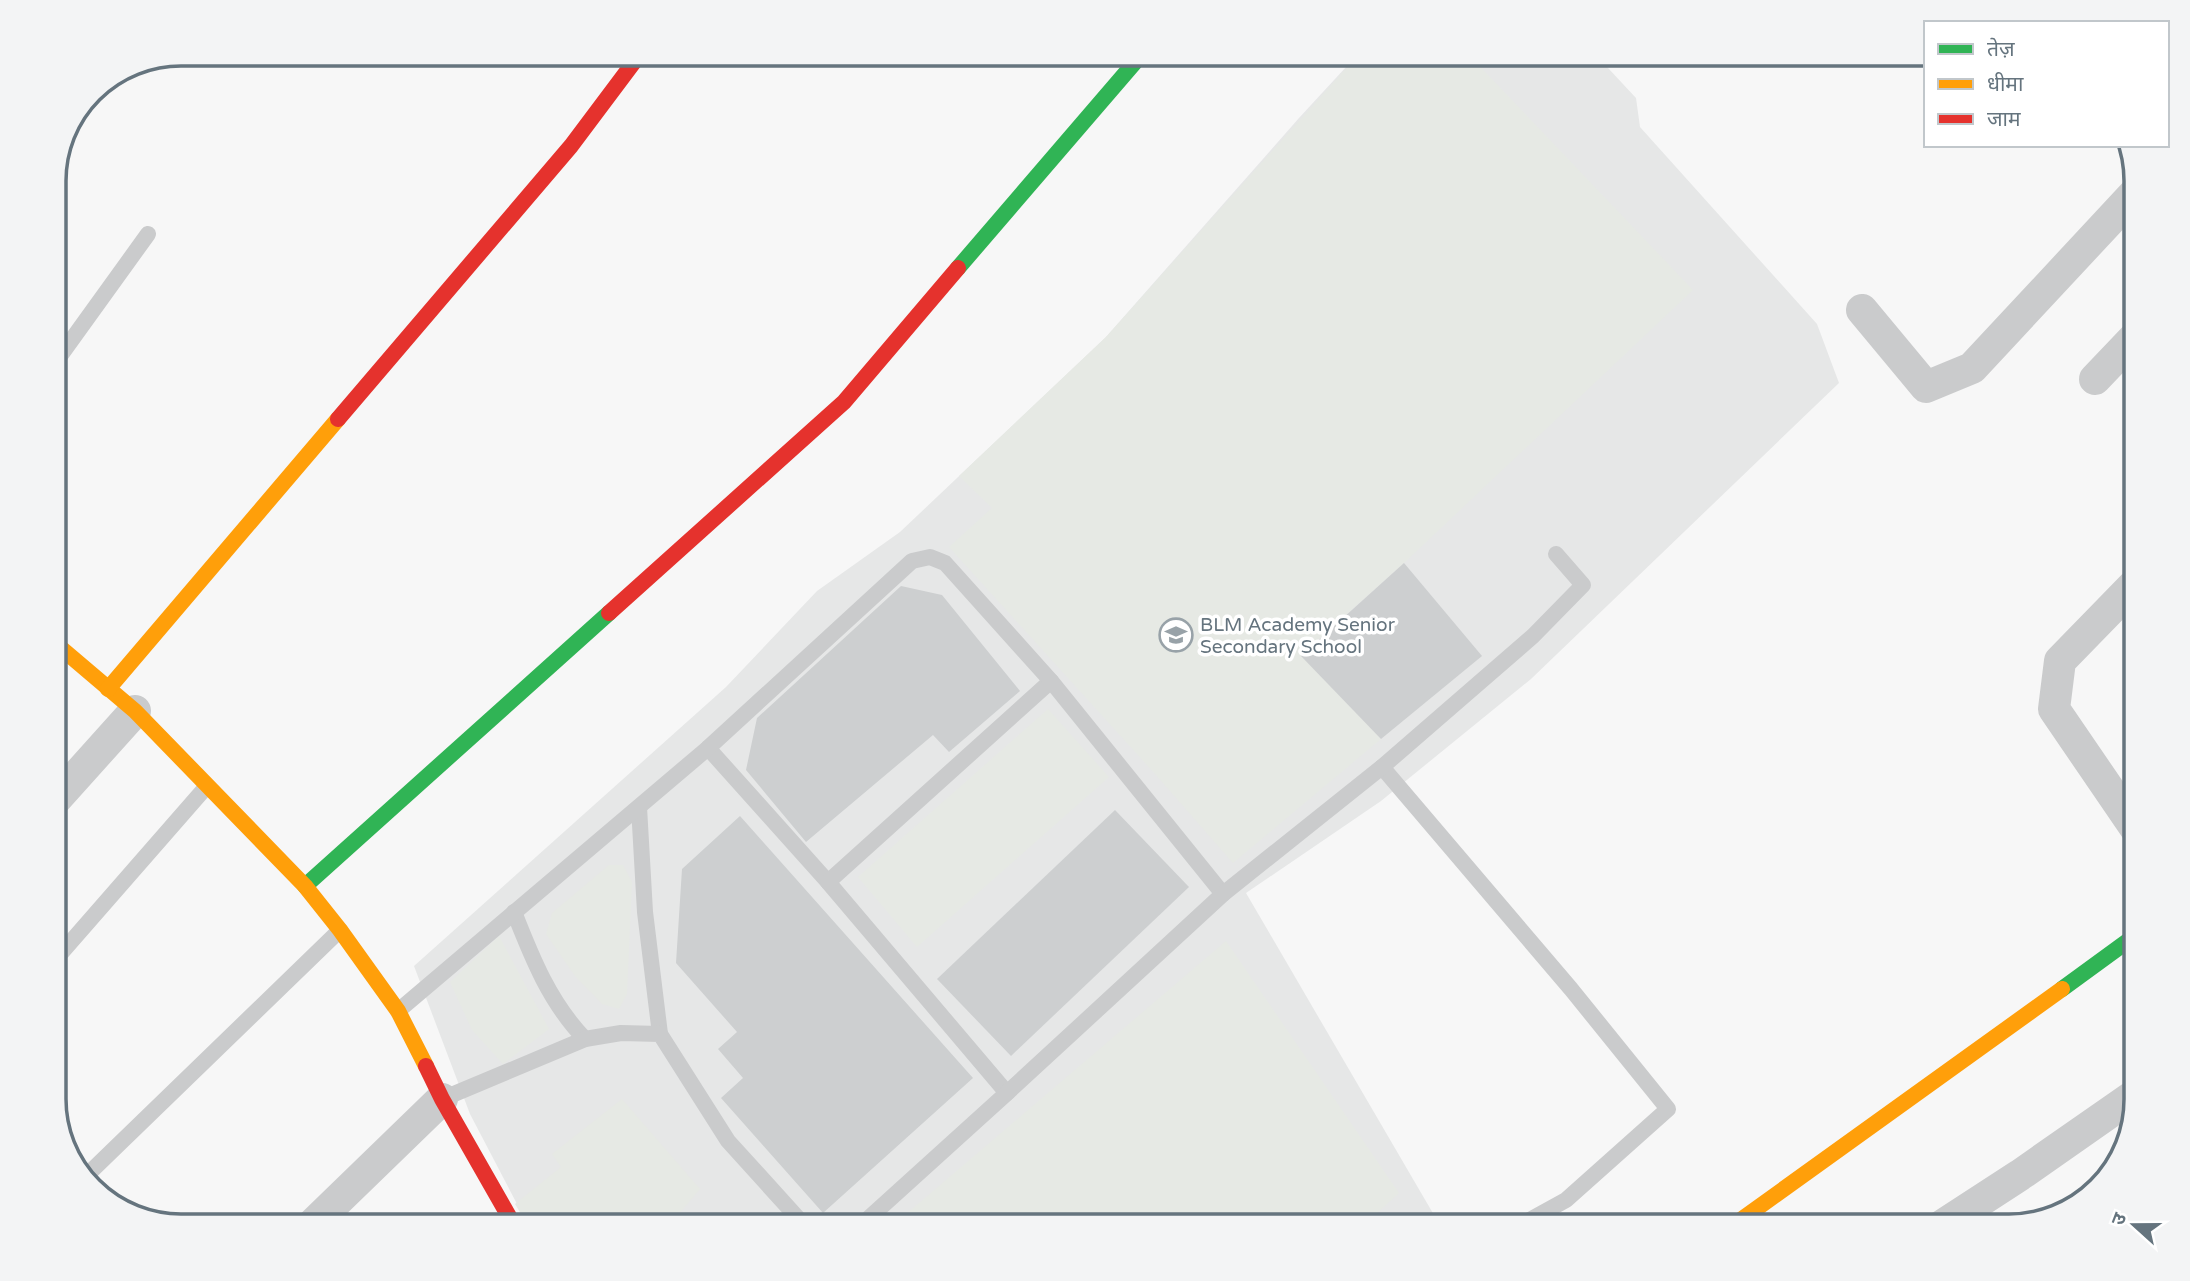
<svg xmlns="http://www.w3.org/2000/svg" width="2190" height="1281" viewBox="0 0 2190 1281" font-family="'Varela Round','Noto Sans Devanagari',sans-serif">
	<rect width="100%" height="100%" fill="#f7f7f7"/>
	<path fill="#e6e7e7" d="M1358,54H1595L1636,98L1640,127L1817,324L1839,383L1531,679L1381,801L1246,893L1441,1227H529L470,1114L414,966L726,687L817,591L900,532L1106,337L1299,118Z"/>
	<g fill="#e6e9e4">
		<path d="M1359,54H1468L1693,290L1404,563L1301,655L1381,739L1233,863L1156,775L949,547L992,508L959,476L1106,337Z"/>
		<path d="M1048,709L1109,777L917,947L858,877Z"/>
		<path d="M609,865H623L632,882L627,994L619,1009L602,1004L575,976L546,934L552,913Z"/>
		<path d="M499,936L549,1029L503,1064L472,1030L450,982Z"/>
		<path d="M1226,941L1399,1193L1362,1227H891Z"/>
		<path d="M622,1099L700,1189L668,1227H529L515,1204L561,1167L552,1154Z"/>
	</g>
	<g fill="#cdcfd0">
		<path d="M1404,563L1482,656L1381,739L1301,656Z"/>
		<path d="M901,586L942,595L1020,691L949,752L933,735L806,842L746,770L757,718Z"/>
		<path d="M1115,810L1189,887L1011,1056L937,979Z"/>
		<path d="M740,816L973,1078L823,1213L721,1098L743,1078L718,1049L737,1032L676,963L682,869Z"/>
	</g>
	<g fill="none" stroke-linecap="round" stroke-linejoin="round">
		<g stroke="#cacbcc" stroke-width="16">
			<path d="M55,363L148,234"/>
			<path d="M708,748L828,882L1007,1093"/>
			<path d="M1382,767L1571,989L1668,1109L1566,1200L1517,1227"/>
			<path d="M639,807L645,912L660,1034"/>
			<path d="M828,882L1051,681"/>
			<path d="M514,912C532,958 550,1003 585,1039"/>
			<path d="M55,960L207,786"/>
			<path d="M398,1011L708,748L912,561L930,557L945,563L1051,681L1223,894"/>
			<path d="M442,1099L585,1039L621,1033L660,1034L728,1141L806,1227"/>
			<path d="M84,1178L340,930"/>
			<path d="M859,1227L1007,1093L1223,894L1382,767L1533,636L1583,585L1556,554"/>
		</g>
		<g stroke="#cacbcc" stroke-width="32">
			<path d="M1862,310L1926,387L1972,368L2136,192"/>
			<path d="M2095,379L2136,336"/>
			<path d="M2136,583L2060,661L2054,709L2136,829"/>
			<path d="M55,800L135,711"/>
			<path d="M310,1227L442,1099"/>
			<path d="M1940,1227L2020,1175L2136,1094"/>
		</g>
		<g stroke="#30b455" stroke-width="16">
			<path d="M958,268L1142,54"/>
			<path d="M305,886L609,613"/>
			<path d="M2062,989L2136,935"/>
		</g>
		<g stroke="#ff9f0a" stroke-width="16">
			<path d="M55,643L135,711L305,886L340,930L398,1011L426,1066"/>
			<path d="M108,689L338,419"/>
			<path d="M1731,1227L2062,989"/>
		</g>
		<g stroke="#e5322d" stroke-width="16">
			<path d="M338,419L571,146L640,54"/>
			<path d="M609,613L844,402L958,268"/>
			<path d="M426,1066L442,1099L515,1227"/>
		</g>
	</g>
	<defs>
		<symbol id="school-ring" viewBox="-11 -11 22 22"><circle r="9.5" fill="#fff" stroke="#98a2a8" stroke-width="1.5"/><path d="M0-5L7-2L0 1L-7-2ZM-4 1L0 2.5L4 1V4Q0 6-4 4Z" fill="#98a2a8"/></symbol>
	</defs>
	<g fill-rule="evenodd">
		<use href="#school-ring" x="1157" y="616" width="38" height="38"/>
	</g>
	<g text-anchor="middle" stroke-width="7" stroke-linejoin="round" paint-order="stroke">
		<g font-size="19" fill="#65747e" stroke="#fff" text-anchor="start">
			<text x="1200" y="631">BLM Academy Senior<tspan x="1200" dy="22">Secondary School</tspan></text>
		</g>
	</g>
	<path d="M0 0H2190V1281H0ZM181 66H2009A115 115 0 0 1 2124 181V1099A115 115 0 0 1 2009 1214H181A115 115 0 0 1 66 1099V181A115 115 0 0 1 181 66Z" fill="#f3f4f5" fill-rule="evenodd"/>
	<path fill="none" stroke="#65747e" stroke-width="3.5" d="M181 66H2009A115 115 0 0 1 2124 181V1099A115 115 0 0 1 2009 1214H181A115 115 0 0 1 66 1099V181A115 115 0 0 1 181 66Z"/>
	<rect x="1924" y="21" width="245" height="126" fill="#ffffff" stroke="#c1c7cb" stroke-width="2"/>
	<rect x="1938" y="44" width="35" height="10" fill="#30b455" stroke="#c1c7cb" stroke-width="2"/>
	<text x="1987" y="56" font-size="21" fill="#65747e">तेज़</text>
	<rect x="1938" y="79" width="35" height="10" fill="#ff9f0a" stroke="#c1c7cb" stroke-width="2"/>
	<text x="1987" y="91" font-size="21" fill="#65747e">धीमा</text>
	<rect x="1938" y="114" width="35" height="10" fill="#e5322d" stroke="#c1c7cb" stroke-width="2"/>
	<text x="1987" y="126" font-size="21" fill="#65747e">जाम</text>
	<g transform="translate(2134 1225) rotate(291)" stroke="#ffffff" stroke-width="5" paint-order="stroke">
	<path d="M0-5L12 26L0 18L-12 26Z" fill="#65747e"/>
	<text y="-10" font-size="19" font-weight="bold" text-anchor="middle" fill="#65747e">उ</text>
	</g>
</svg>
